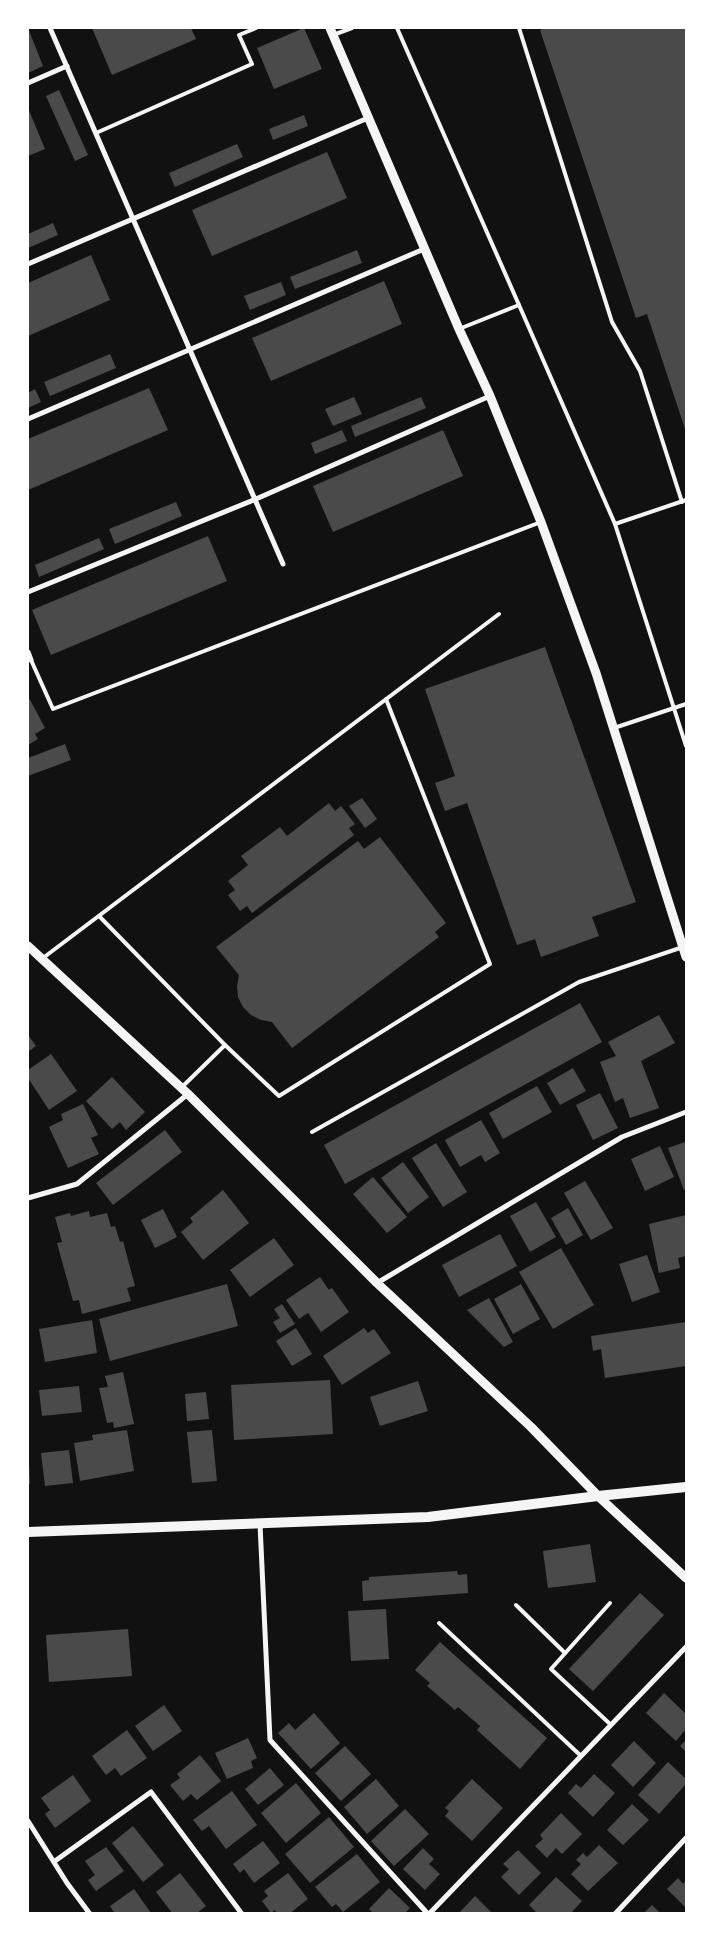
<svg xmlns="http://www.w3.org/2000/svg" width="714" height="1941" viewBox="0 0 714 1941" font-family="'Fira Sans',sans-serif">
	<rect width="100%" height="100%" fill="#111"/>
	<g fill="#4a4a4a">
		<path d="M28,28L43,66L28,73Z"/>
		<path d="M92,28H191L196,39L112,75Z"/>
		<path d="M304,28L322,69L274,89L257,48Z"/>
		<path d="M546,28H686V432L647,314L636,318L540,30Z"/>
		<path d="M59,90L88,155L75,161L46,96Z"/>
		<path d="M28,108L45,149L28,156Z"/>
		<path d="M304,115L308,126L273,140L269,129Z"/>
		<path d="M237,144L243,157L175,187L169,173Z"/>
		<path d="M327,152L347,198L212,256L192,210Z"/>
		<path d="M53,223L58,235L28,248V234Z"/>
		<path d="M357,250L362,263L295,289L290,277Z"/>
		<path d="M91,255L110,300L28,336V283Z"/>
		<path d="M384,281L402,324L271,381L252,338Z"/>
		<path d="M281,282L286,295L250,310L244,296Z"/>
		<path d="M110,354L116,368L50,396L44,382Z"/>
		<path d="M149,388L168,430L28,490V439Z"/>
		<path d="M35,389L41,402L28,408V393Z"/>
		<path d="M354,397L362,414L333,426L325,409Z"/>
		<path d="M421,397L426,408L355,437L351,426Z"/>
		<path d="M342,430L347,441L315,454L311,443Z"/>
		<path d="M443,430L463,476L333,532L313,486Z"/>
		<path d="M176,502L182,516L115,544L109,529Z"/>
		<path d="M208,536L227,581L51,655L32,610Z"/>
		<path d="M99,538L104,549L39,577L35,565Z"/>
		<path d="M545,647L636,902L592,917L599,936L541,957L535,939L517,945L467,803L445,811L435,783L455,776L425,689Z"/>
		<path d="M28,696L45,728L35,734L38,739L28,745Z"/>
		<path d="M65,744L71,760L28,776V758Z"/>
		<path d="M362,798L377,819L365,828L349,806Z"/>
		<path d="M329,803L335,811L341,806L355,824L349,828L354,835L252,913L247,906L240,911L228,895L235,890L228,881L248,865L241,856L280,827L287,836Z"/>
		<path d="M380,837L446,923L435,932L439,937L292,1048L272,1022L261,1020L251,1015L243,1007L238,997L237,986L239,975L216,947L358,841L364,849Z"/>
		<path d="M580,1003L602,1042L345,1184L324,1145Z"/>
		<path d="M659,1015L675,1043L641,1061L659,1108L630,1118L623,1098L615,1102L600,1062L616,1056L608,1042Z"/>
		<path d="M29,1036L36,1046L28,1052V1037Z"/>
		<path d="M51,1054L77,1091L49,1110L28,1078V1070Z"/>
		<path d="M573,1068L586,1091L560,1105L547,1083Z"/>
		<path d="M112,1077L145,1112L126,1130L120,1122L112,1129L86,1101Z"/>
		<path d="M537,1086L552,1112L503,1139L489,1113Z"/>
		<path d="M600,1093L618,1128L593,1140L576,1105Z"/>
		<path d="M83,1104L98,1135L91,1138L99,1154L68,1168L49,1127L63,1120L61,1114Z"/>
		<path d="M481,1120L500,1153L485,1162L481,1155L460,1167L445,1140Z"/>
		<path d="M165,1130L182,1152L113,1205L96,1183Z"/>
		<path d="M685,1142L686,1189L684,1190L668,1148Z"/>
		<path d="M436,1143L467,1192L443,1207L412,1158Z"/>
		<path d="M660,1146L674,1177L645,1191L631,1159Z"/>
		<path d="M403,1162L429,1197L408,1213L381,1178Z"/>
		<path d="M373,1177L407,1217L387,1233L353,1194Z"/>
		<path d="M585,1181L613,1228L591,1240L564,1193Z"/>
		<path d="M223,1190L249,1223L203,1260L181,1232L193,1222L190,1218Z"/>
		<path d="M536,1202L556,1237L530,1252L510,1216Z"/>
		<path d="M568,1208L583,1235L566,1245L551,1218Z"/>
		<path d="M163,1209L177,1237L155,1248L141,1220Z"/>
		<path d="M89,1211L90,1217L107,1213L111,1227L115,1226L120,1242L123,1241L135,1286L127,1288L131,1301L82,1314L79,1300L73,1301L57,1243L62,1242L55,1217L70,1213L71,1216Z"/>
		<path d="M686,1215V1256L678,1258L680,1268L659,1273L649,1224Z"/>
		<path d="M500,1234L517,1266L459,1297L442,1265Z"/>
		<path d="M274,1238L294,1265L250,1297L230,1270Z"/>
		<path d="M561,1248L594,1305L553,1329L519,1272Z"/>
		<path d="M647,1255L660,1292L632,1302L619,1264Z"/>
		<path d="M320,1277L329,1290L332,1288L349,1312L321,1332L308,1313L299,1319L286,1300Z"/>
		<path d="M227,1284L238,1326L110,1361L99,1319Z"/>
		<path d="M521,1284L540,1319L513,1334L494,1299Z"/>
		<path d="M489,1298L513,1342L504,1347L467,1310Z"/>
		<path d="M282,1304L295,1324L280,1333L273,1322L280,1318L274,1309Z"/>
		<path d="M92,1320L97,1353L45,1362L39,1329Z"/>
		<path d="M686,1322V1366L605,1378L601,1349L593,1351L591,1336Z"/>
		<path d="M296,1328L312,1354L292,1366L276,1341Z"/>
		<path d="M364,1328L368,1333L374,1329L391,1353L342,1385L323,1356Z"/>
		<path d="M123,1372L134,1424L114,1428L113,1422L107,1423L99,1388L108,1387L105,1376Z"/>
		<path d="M330,1380L333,1434L234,1440L231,1385Z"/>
		<path d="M418,1381L428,1411L380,1426L370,1397Z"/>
		<path d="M79,1386L82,1412L42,1416L39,1390Z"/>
		<path d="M206,1392L209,1419L187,1421L185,1394Z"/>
		<path d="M127,1430L134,1471L80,1481L74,1443L93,1440L92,1435Z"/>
		<path d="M212,1430L217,1481L192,1483L187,1432Z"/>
		<path d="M69,1450L73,1483L45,1486L41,1453Z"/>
		<path d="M28,1461H29L30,1484H28Z"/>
		<path d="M590,1544L596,1582L548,1588L543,1551Z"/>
		<path d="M457,1571L458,1575L467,1574L468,1593L363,1601L362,1581L369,1580V1577Z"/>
		<path d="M640,1593L664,1615L593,1691L569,1669Z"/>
		<path d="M386,1609L389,1659L351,1661L348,1611Z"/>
		<path d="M128,1629L132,1676L49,1682L46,1635Z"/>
		<path d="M440,1642L547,1738L520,1769L477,1730L480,1726L458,1707L455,1710L427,1686L430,1683L415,1670Z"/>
		<path d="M664,1693L686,1714V1729L676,1741L646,1713Z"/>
		<path d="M164,1705L182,1731L153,1751L135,1726Z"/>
		<path d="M314,1713L340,1743L311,1769L278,1733L289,1723L295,1730Z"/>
		<path d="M127,1730L147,1758L121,1776L115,1768L106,1775L92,1756Z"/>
		<path d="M248,1738L257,1758L251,1761L253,1768L227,1779L215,1753Z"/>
		<path d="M686,1740V1752L680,1746Z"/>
		<path d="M634,1741L656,1763L633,1787L611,1765Z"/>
		<path d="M345,1746L371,1774L341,1801L315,1773Z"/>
		<path d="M200,1755L221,1781L197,1800L191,1794L183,1801L170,1785L180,1778L177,1774Z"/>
		<path d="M668,1762L686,1779V1784L659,1814L638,1795Z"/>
		<path d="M270,1768L284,1785L258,1805L245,1789Z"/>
		<path d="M594,1774L615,1793L593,1817L568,1793L576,1784L581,1788Z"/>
		<path d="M73,1775L91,1801L55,1828L45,1814L50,1810L41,1798Z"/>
		<path d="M376,1779L399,1806L367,1834L344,1807Z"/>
		<path d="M472,1779L503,1808L472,1841L445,1816L449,1811L445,1808Z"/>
		<path d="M296,1783L321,1813L286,1843L261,1813Z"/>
		<path d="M232,1791L257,1825L226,1849L209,1826L202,1831L193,1820Z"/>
		<path d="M632,1804L649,1820L623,1845L607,1830Z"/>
		<path d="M405,1809L429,1834L394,1866L371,1841Z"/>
		<path d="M561,1813L582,1834L562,1854L556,1848L547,1858L535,1846L543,1839L540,1835Z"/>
		<path d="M329,1817L354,1847L310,1883L285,1854Z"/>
		<path d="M133,1826L164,1865L143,1882L112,1843Z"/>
		<path d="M263,1841L280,1863L254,1883L244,1869L240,1873L233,1864Z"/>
		<path d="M599,1845L618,1863L588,1891L571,1874L581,1864L576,1860L583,1853L587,1857Z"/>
		<path d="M106,1847L124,1871L96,1891L88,1880L95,1875L85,1861Z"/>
		<path d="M423,1848L434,1859L429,1864L440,1874L425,1890L403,1869Z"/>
		<path d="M518,1850L541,1873L519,1895L501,1877L509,1869L503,1864Z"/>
		<path d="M357,1854L380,1882L343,1912L336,1904L332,1907L315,1887Z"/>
		<path d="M180,1873L206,1906L196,1914H173L156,1892Z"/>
		<path d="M288,1873L308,1899L289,1914H277L275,1910L271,1913L262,1901L268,1896L264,1891Z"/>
		<path d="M556,1877L582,1901L570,1914H538L529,1905Z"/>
		<path d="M678,1878L683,1884L686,1880V1908L667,1889Z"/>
		<path d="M389,1888L410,1908L404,1914H374L369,1909Z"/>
		<path d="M134,1889L151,1913L115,1914L110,1906Z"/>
		<path d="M475,1896L493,1914H458Z"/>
		<path d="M652,1905L661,1914H643Z"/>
	</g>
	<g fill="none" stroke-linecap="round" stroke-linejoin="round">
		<g stroke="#f5f5f5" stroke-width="4">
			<path d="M397,28L519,305"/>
			<path d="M519,28L612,322L640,371L682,502"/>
			<path d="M333,35L352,28"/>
			<path d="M96,133L252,64L239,35L256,28"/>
			<path d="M459,329L519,305L615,524L686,746"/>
			<path d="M615,524L686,500"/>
			<path d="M31,660L53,709L541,522"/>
			<path d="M614,728L686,704"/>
			<path d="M99,916L225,1045L279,1096L490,964L386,699"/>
			<path d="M43,958L499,614"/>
			<path d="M182,1087L225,1045"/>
			<path d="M312,1132L579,982L683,947"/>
			<path d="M610,1603L551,1669L610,1724"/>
			<path d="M516,1605L565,1653"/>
			<path d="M439,1623L580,1755"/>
		</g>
		<g stroke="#f5f5f5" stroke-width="5">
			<path d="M50,28L283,564"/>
			<path d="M28,83L67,66"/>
			<path d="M28,264L368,118"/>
			<path d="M28,419L424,249"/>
			<path d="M28,592L256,499L490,396"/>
			<path d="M28,652L31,660"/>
			<path d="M28,1198L77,1184L188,1094"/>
			<path d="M377,1283L622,1137L686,1112"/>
			<path d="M260,1524L270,1740L428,1914"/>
			<path d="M28,1821L67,1883L90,1914"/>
			<path d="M55,1861L151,1792L242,1914"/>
			<path d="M429,1914L686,1647"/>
			<path d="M615,1914L686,1838"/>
		</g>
		<g stroke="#f5f5f5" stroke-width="9">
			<path d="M330,28L459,329L490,396L541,522L596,673L686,957"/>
			<path d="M28,946L188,1094L377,1283L531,1427L598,1496L686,1578"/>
		</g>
		<path stroke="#f5f5f5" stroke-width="10" d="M28,1532L428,1517L598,1496L686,1487"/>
	</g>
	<rect width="714" height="1941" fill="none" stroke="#ffffff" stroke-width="58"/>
</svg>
